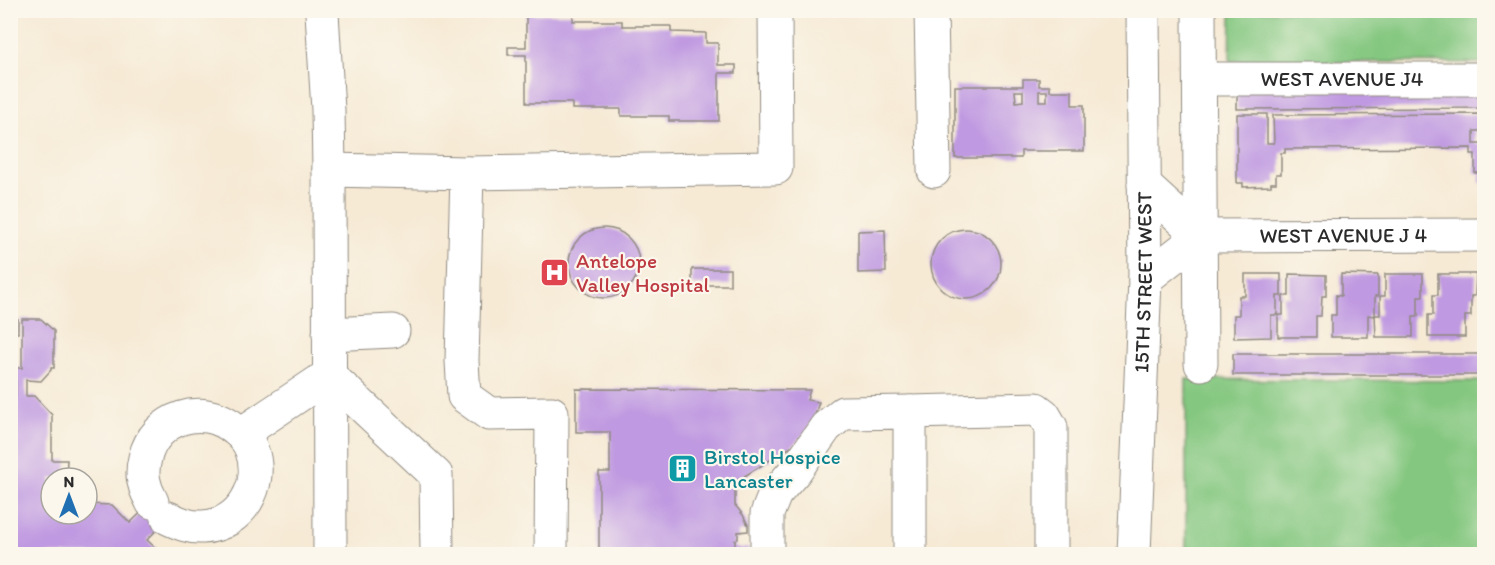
<svg xmlns="http://www.w3.org/2000/svg" width="1495" height="565" viewBox="0 0 1495 565" font-family="Itim,sans-serif">
	<rect width="100%" height="100%" fill="#fbf7ec"/>
	<filter id="ink" filterUnits="userSpaceOnUse"><feTurbulence type="fractalNoise" baseFrequency=".0167" numOctaves="2"/><feDisplacementMap in="SourceGraphic" scale="12" xChannelSelector="R" yChannelSelector="G"/><feConvolveMatrix kernelMatrix="1 2 1 2 8 2 1 2 1" color-interpolation-filters="sRGB"/></filter>
	<filter id="wash" filterUnits="userSpaceOnUse"><feTurbulence type="fractalNoise" baseFrequency=".008" numOctaves="4" result="noise"/><feDisplacementMap in="SourceGraphic" scale="24" xChannelSelector="R" yChannelSelector="G"/><feGaussianBlur stdDeviation="1.35" result="paint"/><feColorMatrix in="noise" values="0 0 0 0 0 0 0 0 0 0 0 0 0 0 0 0 0 1.4 0 .05"/><feComposite in="paint" operator="in"/></filter>
	<g filter="url(#wash)">
		<rect width="100%" height="100%" fill="#f6ead5"/>
		<g fill="#84c780" stroke="#587956" stroke-width="1.5">
			<path d="M1231,11H1484V63L1230,61Z"/>
			<path d="M1186,379L1484,381V554H1186Z"/>
		</g>
		<g id="blocks">
			<g fill="#bf99e1" fill-rule="evenodd">
				<path d="M526,14H573V21H622V26H671V32L706,33V43H718V65H736V73H719V121H669V116H621V109H572V103H526V55H508V47H526Z"/>
				<path d="M1023,79H1039V86H1050V91H1072V105H1084V151H1021V158H955V86H1023ZM1015,91H1023V101L1016,102ZM1039,91H1047V101H1039Z"/>
				<path d="M1237,89H1484V108L1237,109Z"/>
				<path d="M1237,114H1267V143H1274L1273,115L1482,114V131H1474V144H1484V183H1480V173H1475V154H1471V148L1285,149V153H1281V174H1276V183H1271V186L1243,187V183H1237Z"/>
				<circle cx="604" cy="263" r="35"/>
				<circle cx="966" cy="264" r="35"/>
				<path d="M885,230L886,272L858,273V231Z"/>
				<rect x="692" y="269" width="38" height="16"/>
				<path d="M1245,274H1281V296H1277V315H1271V337L1234,338V315H1239V296H1245Z"/>
				<path d="M1289,274L1326,275V296H1322L1321,316H1316V337H1278V315H1283V296H1289Z"/>
				<path d="M1341,274L1378,275V296H1375V316L1368,315V337H1331V315H1336V295L1341,296Z"/>
				<path d="M1385,274H1423V296H1418V316H1413V337H1376L1375,315H1380V296H1385Z"/>
				<path d="M1438,274H1476L1475,296H1471V316H1465V337H1428V315H1433V295H1438Z"/>
				<rect x="10" y="319" width="8" height="14"/>
				<path d="M22,319H41L54,331V368H51V370L41,381L26,380V396H34L52,415V460H67L66,478H51V514H87V504L112,505L130,523L152,502L168,518L147,540L162,554H10V396H16V381H10V368H22Z"/>
				<rect x="1233" y="354" width="251" height="21"/>
				<path d="M576,389L810,390L807,400L819,402L813,421L806,432L791,447L735,482V505L743,515L748,525V531L738,532V539L735,540V548H749L747,554H599V472H610V432H576Z"/>
			</g>
		</g>
	</g>
	<g filter="url(#ink)">
		<use href="#blocks" fill-opacity="0" stroke="#908a80" stroke-width="1.5"/>
		<g fill="none" stroke-linecap="round" stroke-linejoin="round">
			<defs>
				<g id="minor">
					<path d="M931,10L934,171"/>
					<path d="M1199,10L1201,364"/>
					<path d="M322,13L328,110L329,170L330,554"/>
					<path id="s1" d="M1200,79H1484"/>
					<path d="M329,170L467,173L462,361L464,396L489,414L552,413L551,554"/>
					<path d="M467,173L776,168L775,10"/>
					<path d="M1144,185L1200,236"/>
					<path id="s2" d="M1145,279L1200,236L1484,235"/>
					<path d="M329,334L393,331"/>
					<path d="M910,412L1036,409L1044,415L1051,427V554"/>
					<path d="M241,434L329,375L436,475L437,554"/>
					<path d="M152,502C150,497 146,491 145,485C142,477 143,466 145,458C155,417 203,402 235,429C242,434 249,442 252,451C264,485 241,525 203,527C190,528 179,523 168,518"/>
					<path d="M767,554V514L775,494L795,471L826,427L843,413L910,412V554"/>
					<path id="s3" d="M1134,554L1145,279L1143,10"/>
				</g>
			</defs>
			<use href="#minor" stroke="#908a80" stroke-width="35"/>
			<use href="#minor" stroke="#fff" stroke-width="33"/>
		</g>
	</g>
	<defs>
		<symbol id="hospital-square" viewBox="-11 -11 22 22"><rect x="-9" y="-9" width="18" height="18" rx="4" fill="#e0444e" stroke="#fbf7ec"/><path d="M-5-5h3v3.5h4V-5h3V5h-3V1.5h-4V5h-3Z" fill="#fff"/></symbol>
		<symbol id="building-square" viewBox="-11 -11 22 22"><rect x="-9" y="-9" width="18" height="18" rx="4" fill="#0f9aa8" stroke="#fbf7ec"/><path d="M-4-6H4V6H1V3H-1V6H-4ZM-2.5-4.3h1.7v1.8h-1.7ZM.8-4.3h1.7v1.8H.8ZM-2.5-1h1.7V.8h-1.7ZM.8-1h1.7V.8H.8Z" fill="#fff"/></symbol>
	</defs>
	<g fill-rule="evenodd">
		<use href="#hospital-square" x="538" y="256" width="33" height="33"/>
		<use href="#building-square" x="666" y="452" width="33" height="33"/>
	</g>
	<g text-anchor="middle" stroke-width="4.5" stroke-linejoin="round" paint-order="stroke">
		<g font-size="21" fill="#2b2b2b" stroke="#fbf7ec">
			<text dy="7" stroke="none"><textPath href="#s1" startOffset="142">WEST AVENUE J4</textPath></text>
			<text dy="7" stroke="none"><textPath href="#s2" startOffset="213">WEST AVENUE J 4</textPath></text>
			<text dy="7" stroke="none"><textPath href="#s3" startOffset="272">15TH STREET WEST</textPath></text>
		</g>
		<g font-size="21" fill="#be3a42" stroke="#fbf7ec" text-anchor="start">
			<text x="576" y="268">Antelope<tspan x="576" dy="24">Valley Hospital</tspan></text>
		</g>
		<g font-size="21" fill="#0d838f" stroke="#fbf7ec" text-anchor="start">
			<text x="704" y="464">Birstol Hospice<tspan x="704" dy="24">Lancaster</tspan></text>
		</g>
	</g>
	<rect width="1495" height="565" fill="none" stroke="#fbf7ec" stroke-width="36"/>
	<g transform="translate(69 496)"><circle r="28" fill="#fbf7ec" stroke="#a8a59f" stroke-width="1.5"/>
	<path d="M0-4.5L10 22L0 15L-10 22Z" fill="#1f6fb2"/>
	<text y="-9" font-size="16" font-weight="bold" text-anchor="middle" fill="#2b2b2b">N</text>
	</g>
</svg>
